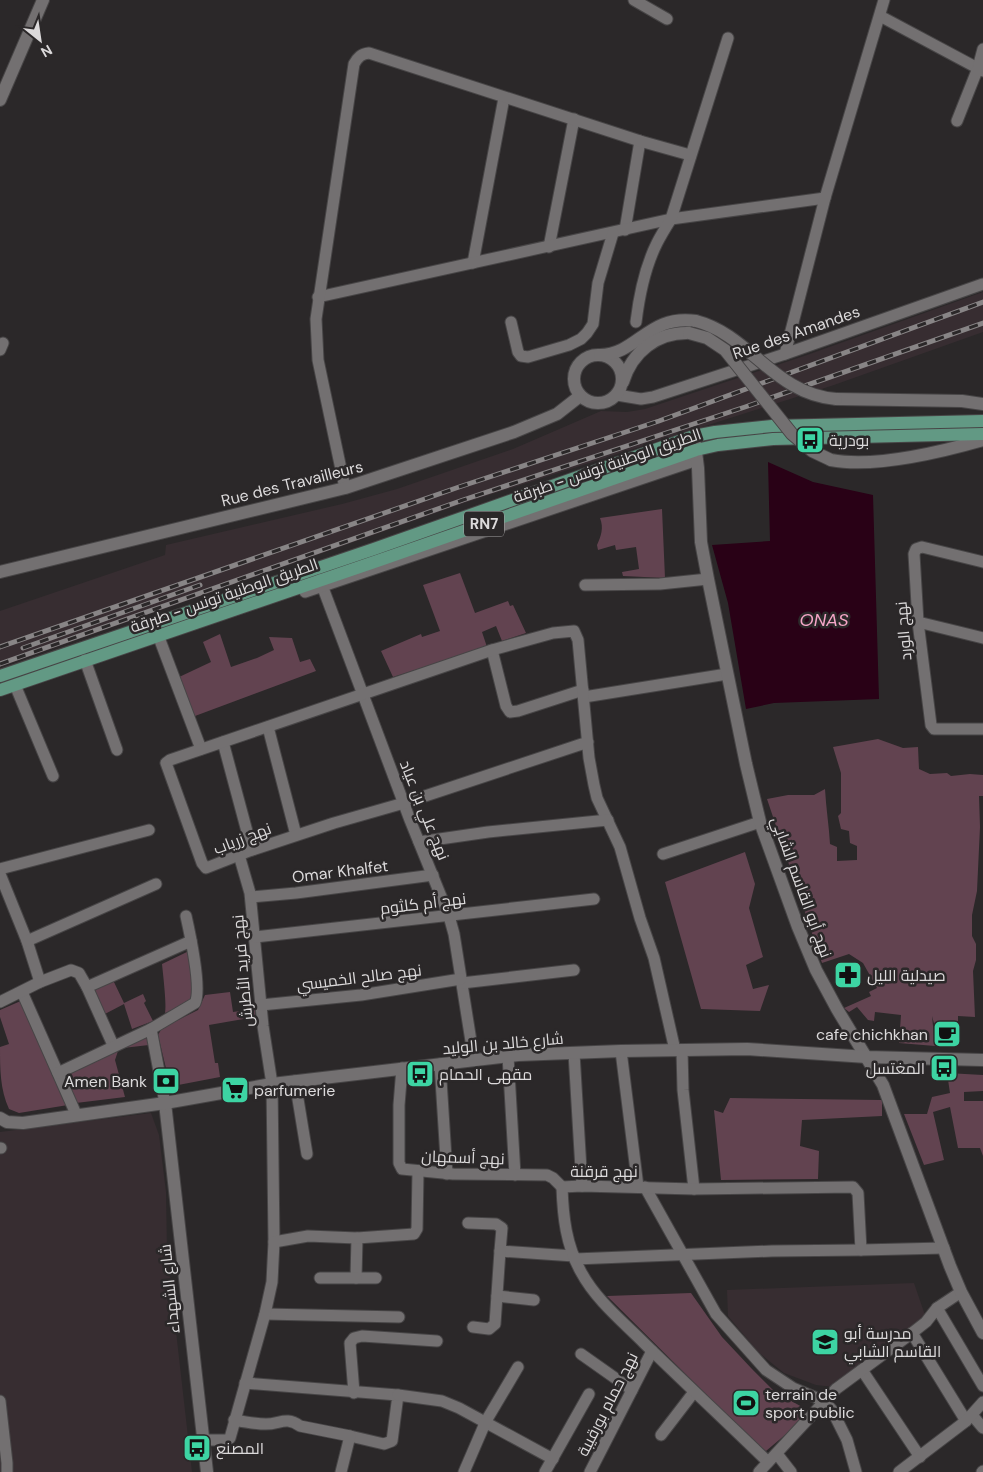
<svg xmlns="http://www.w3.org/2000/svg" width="983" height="1472" viewBox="0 0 983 1472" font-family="'DM Sans',Cairo,sans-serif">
	<rect width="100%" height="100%" fill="#2b2829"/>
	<g fill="#372d31">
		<path d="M983,292V332L834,385L464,503L0,667V611L165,555L166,545L342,504L397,489L513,449L601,411L627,412L645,409L807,355Z"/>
		<path d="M151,1113L159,1135L166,1192L167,1252L192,1472H0V1132Z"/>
		<path d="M914,1283L927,1321L842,1388L816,1385L784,1373L758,1352L728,1316L727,1290Z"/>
	</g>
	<g fill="#624350">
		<path d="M662,509L665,578L623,576L622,572L639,569L636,547L616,550L615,545L598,550L597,545C601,536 604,528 600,518Z"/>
		<path d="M460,573L475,613L508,601L510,606L513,605L526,633L502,641L496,626L482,632L487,647L393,677L381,651L421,634L422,637L440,631L423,585Z"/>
		<path d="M220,634L231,667L257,658L274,650L269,637L292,638L300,662L310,659L316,671L195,716L177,678L211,662L203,642Z"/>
		<path d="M878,739L903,748L918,747L919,769L930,774L947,773L951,776L970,774L983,775V796H979L980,827L977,891L972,915V936L976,944V960L973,971L975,1017L958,1016V1021H945L943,1027H935L932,1016L935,1046L899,1043L901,1015L875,1012L874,1021L868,1020L857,1007L849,1012L844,1008L871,996L869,992L877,988L863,963L849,954L822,963L767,799L788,795H814L825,789C826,808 829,826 830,844L837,847V861L857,860V846L850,843L849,831L841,829L838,816L841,813V773L833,747Z"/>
		<path d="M745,852L755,884L749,908L763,957L746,965L753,989L769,985L760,1011L701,1009L665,882Z"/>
		<path d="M189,951L194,980L192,1001L165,1013C167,1007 163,974 162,964Z"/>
		<path d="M113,980L124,1003L143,994L146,1001L144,1003L153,1021L132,1029L124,1004L103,1015L94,993L97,987Z"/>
		<path d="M230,992L233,1012L255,1009V1017L209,1025L215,1063H218L220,1077L173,1086L170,1085L158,1035L162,1028L198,1010L205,995Z"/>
		<path d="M23,1000L68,1105L19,1113L9,1109C0,1089 0,1069 0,1047L9,1044L0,1017V1010Z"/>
		<path d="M146,1036L149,1045L123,1048L118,1051L115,1060L125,1097L76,1103L63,1073Z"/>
		<path d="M947,1073L983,1075V1091L964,1092V1101H983V1156L980,1148H958L950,1107L933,1112L944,1160L924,1165L904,1114H927L932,1097L950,1093Z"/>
		<path d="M730,1098L882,1100V1116L802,1120L800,1146L819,1151L818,1179L721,1180L714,1110L723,1113Z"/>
		<path d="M691,1293L722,1337L752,1369L775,1392L804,1408V1419L766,1451L761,1449L607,1296Z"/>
	</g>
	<path fill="#290116" d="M768,462L813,482L873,495L879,699L774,703L746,709L728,603L712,545L770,541Z"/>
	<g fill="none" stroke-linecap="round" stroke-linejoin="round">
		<defs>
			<g id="minor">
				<path d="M634,0L667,19"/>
				<path d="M880,16L983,71"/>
				<path d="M957,121L978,68L983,49"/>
				<path d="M625,230L640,141"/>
				<path d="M549,247L574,119"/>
				<path d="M473,263L504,98"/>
				<path d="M318,297L671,219L825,198"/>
				<path d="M511,322L518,352L521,356L528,357L569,345L581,339L587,333L593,324L598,283L613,233"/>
				<path d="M636,322C639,297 646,265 657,243C661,235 666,227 671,219L728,38"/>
				<path d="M0,350L3,343"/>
				<path d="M785,354L825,198L884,0"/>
				<path d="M617,395L641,399L653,397L785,354L983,284"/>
				<path d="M345,488L318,360L316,319L354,64C358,57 361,54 369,53L640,141L690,155"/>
				<path d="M983,562L922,547L916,549L914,554L918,622L931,725L934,729H983"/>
				<path d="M320,580L410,820L449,916L454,934L474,1060"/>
				<path d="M585,585L660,584L708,579"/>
				<path d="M305,592L697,460"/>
				<path d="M918,622L983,638"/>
				<path d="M158,635L201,749"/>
				<path d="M492,650L506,706L510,712L518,711L583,690"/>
				<path d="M85,660L117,750"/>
				<path d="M15,685L53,776"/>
				<path d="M584,697L727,674"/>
				<path d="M268,727L296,835"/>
				<path d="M223,742L252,850"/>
				<path d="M588,742L404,803L334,823L252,850L206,868L202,863L166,763L170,760L492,650L553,633L574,631L578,640L589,758L594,785L597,798L620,847L640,918L654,958L675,1050"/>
				<path d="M419,842L488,832L608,820"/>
				<path d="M663,854L760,822"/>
				<path d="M239,855L250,893L263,1026L272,1084L274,1242"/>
				<path d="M0,869L149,830"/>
				<path d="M0,874L27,941L40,982"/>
				<path d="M251,897L296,893L433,875"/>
				<path d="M255,937L594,899"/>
				<path d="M27,941L156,884"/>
				<path d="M462,983L574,970"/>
				<path d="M22,992L76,1114"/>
				<path d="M0,1002L40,982L71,970L79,973L87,987"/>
				<path d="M261,1005L361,995L461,979"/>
				<path d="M151,1029L165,1103"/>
				<path d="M113,1045L87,987L191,941"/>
				<path d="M682,1050L683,1090L694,1189"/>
				<path d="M621,1051L638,1187"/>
				<path d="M574,1053L582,1186"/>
				<path d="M508,1056L515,1175"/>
				<path d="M440,1064L447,1174"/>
				<path d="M402,1068L399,1105V1163L402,1169L453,1174L547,1175L553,1178L562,1187"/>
				<path d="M58,1073L151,1029L195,1003C202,989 190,934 186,916"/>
				<path d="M295,1081L307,1154"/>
				<path d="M0,1148H1"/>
				<path d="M645,1187L716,1314L766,1370L793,1388L824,1401L832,1410L847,1440L856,1472"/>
				<path d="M468,1223L496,1224L502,1228L500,1251L574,1256"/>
				<path d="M357,1238L356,1278H376"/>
				<path d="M575,1259L772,1251L861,1250"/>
				<path d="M320,1278H356"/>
				<path d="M497,1296L534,1300"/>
				<path d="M937,1308L983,1386"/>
				<path d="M265,1314L399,1317"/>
				<path d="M473,1327L489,1329L495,1324L500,1251"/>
				<path d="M912,1333L966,1421"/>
				<path d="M581,1354L632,1390"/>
				<path d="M862,1370L920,1457"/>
				<path d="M245,1383L398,1395L392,1441L384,1444L350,1436"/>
				<path d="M354,1393L350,1343L354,1338L362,1336L437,1341"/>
				<path d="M398,1395L442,1401L459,1408L553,1459"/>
				<path d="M0,1401L7,1463V1472"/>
				<path d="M972,1415L983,1428"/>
				<path d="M234,1420C245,1422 256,1424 266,1424C280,1424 286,1416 300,1426L350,1436L341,1472"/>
				<path d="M661,1435L694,1392"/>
				<path d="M204,1440H228L230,1438L265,1314L272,1282L274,1242L308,1236L357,1238L414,1234L417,1229L418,1171"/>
				<path d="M777,1454L791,1472"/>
				<path d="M768,1462C727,1422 685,1383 644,1343C622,1321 596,1300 581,1272C566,1245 563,1217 562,1187L582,1186L694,1189L853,1187L858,1193L861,1250L944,1248"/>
				<path d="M464,1472L486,1421L518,1367"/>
				<path d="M545,1472L589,1394"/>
				<path d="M590,1472L652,1351"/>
				<path d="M759,1472L836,1389L912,1333L926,1322L937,1308L961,1292"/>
				<path d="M899,1472L966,1421L983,1402"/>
				<path d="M982,1472L983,1471"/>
			</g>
			<g id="tertiary">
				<path d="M0,100L43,0"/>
				<circle cx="598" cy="379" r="24"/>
				<path d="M600,355C638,354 648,314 696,321"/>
				<path d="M623,382C632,352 657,332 689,333"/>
				<path d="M836,399L962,401L983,404"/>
				<path d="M694,436L698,468L701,542L708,579L746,764L760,822L798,927L816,970L837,1009L883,1085L950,1266L961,1292L983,1333"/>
				<path d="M831,460C873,468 941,452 983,440"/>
				<path d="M0,572L345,488L514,432L557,414L580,396"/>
				<path d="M165,1103L207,1472"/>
				<path d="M0,1118L7,1122L23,1123L165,1103L272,1084L518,1055L621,1051L747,1049L867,1057L983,1060"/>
			</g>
			<g id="primary">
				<path d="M0,676L374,549L694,436L715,432L772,426L983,421"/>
				<path d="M0,690L380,560L696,450L718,445L773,439L983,434"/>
			</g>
		</defs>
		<use href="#minor" stroke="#474546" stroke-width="13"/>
		<use href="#tertiary" stroke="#474546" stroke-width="14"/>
		<use href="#primary" stroke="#474546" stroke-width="14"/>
		<use href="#minor" stroke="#737071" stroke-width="11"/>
		<use href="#tertiary" stroke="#737071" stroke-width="12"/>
		<use href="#primary" stroke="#629984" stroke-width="12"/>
		<defs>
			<g id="rail">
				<path d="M0,647L459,487L659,421L983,302"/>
				<path d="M23,648L200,585"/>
				<path d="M0,664L463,500L745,407L983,323"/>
			</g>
		</defs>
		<use href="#rail" stroke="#888586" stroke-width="5"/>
		<use href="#rail" stroke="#2b2829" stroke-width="3" stroke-dasharray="9" stroke-linecap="butt"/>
		<defs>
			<g id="tertiary-bridge">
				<path d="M696,321C750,335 774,394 836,399"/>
				<path d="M689,333L707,338L725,350L792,434L812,451L831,460"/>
			</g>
		</defs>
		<use href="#tertiary-bridge" stroke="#474546" stroke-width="14" stroke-linecap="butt"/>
		<use href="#tertiary-bridge" stroke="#737071" stroke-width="12"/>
	</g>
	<defs>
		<symbol id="bus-square" viewBox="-11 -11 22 22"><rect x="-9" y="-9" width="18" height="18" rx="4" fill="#3dd4a3" stroke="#2b2829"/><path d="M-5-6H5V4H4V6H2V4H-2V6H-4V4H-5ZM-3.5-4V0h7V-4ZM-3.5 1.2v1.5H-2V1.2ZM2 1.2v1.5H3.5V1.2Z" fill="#111"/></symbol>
		<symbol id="pharmacy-square" viewBox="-11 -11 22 22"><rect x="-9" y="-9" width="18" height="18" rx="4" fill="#3dd4a3" stroke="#2b2829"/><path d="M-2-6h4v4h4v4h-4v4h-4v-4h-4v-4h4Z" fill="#111"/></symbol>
		<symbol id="cafe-square" viewBox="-11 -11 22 22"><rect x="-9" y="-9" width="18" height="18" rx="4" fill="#3dd4a3" stroke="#2b2829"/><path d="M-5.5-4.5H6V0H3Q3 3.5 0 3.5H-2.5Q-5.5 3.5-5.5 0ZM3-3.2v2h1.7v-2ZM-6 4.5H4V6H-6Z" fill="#111"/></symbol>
		<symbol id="bank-square" viewBox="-11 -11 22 22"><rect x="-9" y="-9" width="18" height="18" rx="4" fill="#3dd4a3" stroke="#2b2829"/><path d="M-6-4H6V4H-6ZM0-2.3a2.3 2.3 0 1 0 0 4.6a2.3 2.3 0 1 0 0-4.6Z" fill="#111"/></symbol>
		<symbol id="supermarket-square" viewBox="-11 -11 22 22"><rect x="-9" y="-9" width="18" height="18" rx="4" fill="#3dd4a3" stroke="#2b2829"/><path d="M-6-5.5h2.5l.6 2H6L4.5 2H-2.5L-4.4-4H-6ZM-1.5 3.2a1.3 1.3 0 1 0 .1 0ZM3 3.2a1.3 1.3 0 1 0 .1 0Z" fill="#111"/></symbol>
		<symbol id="school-square" viewBox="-11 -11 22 22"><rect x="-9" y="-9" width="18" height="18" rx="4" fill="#3dd4a3" stroke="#2b2829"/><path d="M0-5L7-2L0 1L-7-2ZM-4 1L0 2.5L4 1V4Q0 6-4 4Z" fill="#111"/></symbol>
		<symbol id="stadium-square" viewBox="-11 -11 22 22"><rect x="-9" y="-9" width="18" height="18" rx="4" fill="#3dd4a3" stroke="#2b2829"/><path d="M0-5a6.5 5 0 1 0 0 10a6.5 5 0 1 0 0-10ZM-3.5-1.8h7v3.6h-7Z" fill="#111"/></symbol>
	</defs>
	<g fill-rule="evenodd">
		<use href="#bus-square" x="794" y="424" width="32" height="32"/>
		<use href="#pharmacy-square" x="832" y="959" width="32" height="32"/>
		<use href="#cafe-square" x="931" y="1018" width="32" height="32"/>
		<use href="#bus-square" x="928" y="1052" width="32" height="32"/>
		<use href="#bus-square" x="404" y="1058" width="32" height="32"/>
		<use href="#bank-square" x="150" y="1065" width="32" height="32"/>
		<use href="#supermarket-square" x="219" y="1074" width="32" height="32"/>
		<use href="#school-square" x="809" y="1326" width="32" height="32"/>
		<use href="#stadium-square" x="730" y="1387" width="32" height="32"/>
		<use href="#bus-square" x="181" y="1432" width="32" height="32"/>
	</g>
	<g text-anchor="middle" stroke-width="5" stroke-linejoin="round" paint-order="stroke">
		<rect fill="#2b2829" stroke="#a7a5a6" stroke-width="1" x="464" y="511.5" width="40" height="25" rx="4"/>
		<g font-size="15" font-weight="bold" fill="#dcdadb">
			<text x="484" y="529">RN7</text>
		</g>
		<g font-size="16" fill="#dcdadb" stroke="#2b2829">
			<text transform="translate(796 332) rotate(-19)" y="6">Rue des Amandes</text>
			<text transform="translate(607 465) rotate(-19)" y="6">الطريق الوطنية تونس - طبرقة</text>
			<text transform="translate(292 483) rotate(-14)" y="6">Rue des Travailleurs</text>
			<text transform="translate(224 595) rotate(-19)" y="6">الطريق الوطنية تونس - طبرقة</text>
			<text transform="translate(903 631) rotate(-95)" y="6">نهج الورد</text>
			<text transform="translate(425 810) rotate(68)" y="6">نهج علي بن عياد</text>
			<text transform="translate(242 838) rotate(-21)" y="6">نهج زرياب</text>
			<text transform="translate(340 871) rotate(-7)" y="6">Omar Khalfet</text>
			<text transform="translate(802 887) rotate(70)" y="6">نهج أبو القاسم الشابي</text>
			<text transform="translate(423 903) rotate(-7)" y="6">نهج أم كلثوم</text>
			<text transform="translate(242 971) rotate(-95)" y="6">نهج فريد الأطرش</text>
			<text transform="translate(359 977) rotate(-7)" y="6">نهج صالح الخميسي</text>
			<text transform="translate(503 1043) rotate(-5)" y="6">شارع خالد بن الوليد</text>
			<text transform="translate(463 1157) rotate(2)" y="6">نهج أسمهان</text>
			<text x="604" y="1177">نهج قرقنة</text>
			<text transform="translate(169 1289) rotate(-96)" y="6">شارع الشهداء</text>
			<text transform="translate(607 1404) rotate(-63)" y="6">نهج حمام بورقيبة</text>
		</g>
		<g font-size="16" fill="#dcdadb" stroke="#2b2829" text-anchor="start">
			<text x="829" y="446">بودرية</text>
			<text x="867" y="981">صيدلية الليل</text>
			<text x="928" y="1040" text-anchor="end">cafe chichkhan</text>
			<text x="925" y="1074" text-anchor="end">المغتسل</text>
			<text x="439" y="1080">مقهى الحمام</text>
			<text x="147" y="1087" text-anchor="end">Amen Bank</text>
			<text x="254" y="1096">parfumerie</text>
			<text x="844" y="1339">مدرسة أبو<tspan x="844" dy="18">القاسم الشابي</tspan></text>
			<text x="765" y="1400">terrain de<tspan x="765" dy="18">sport public</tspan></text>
			<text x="216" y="1454">المصنع</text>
		</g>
		<g font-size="18" font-style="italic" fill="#f6a6c8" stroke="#2b2829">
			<text x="824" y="626">ONAS</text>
		</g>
	</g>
	<g transform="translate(40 40) rotate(150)" stroke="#2b2829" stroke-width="4" paint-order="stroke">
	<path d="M0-4L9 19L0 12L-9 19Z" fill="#dcdadb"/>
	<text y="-8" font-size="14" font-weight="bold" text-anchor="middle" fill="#dcdadb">N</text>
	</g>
</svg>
